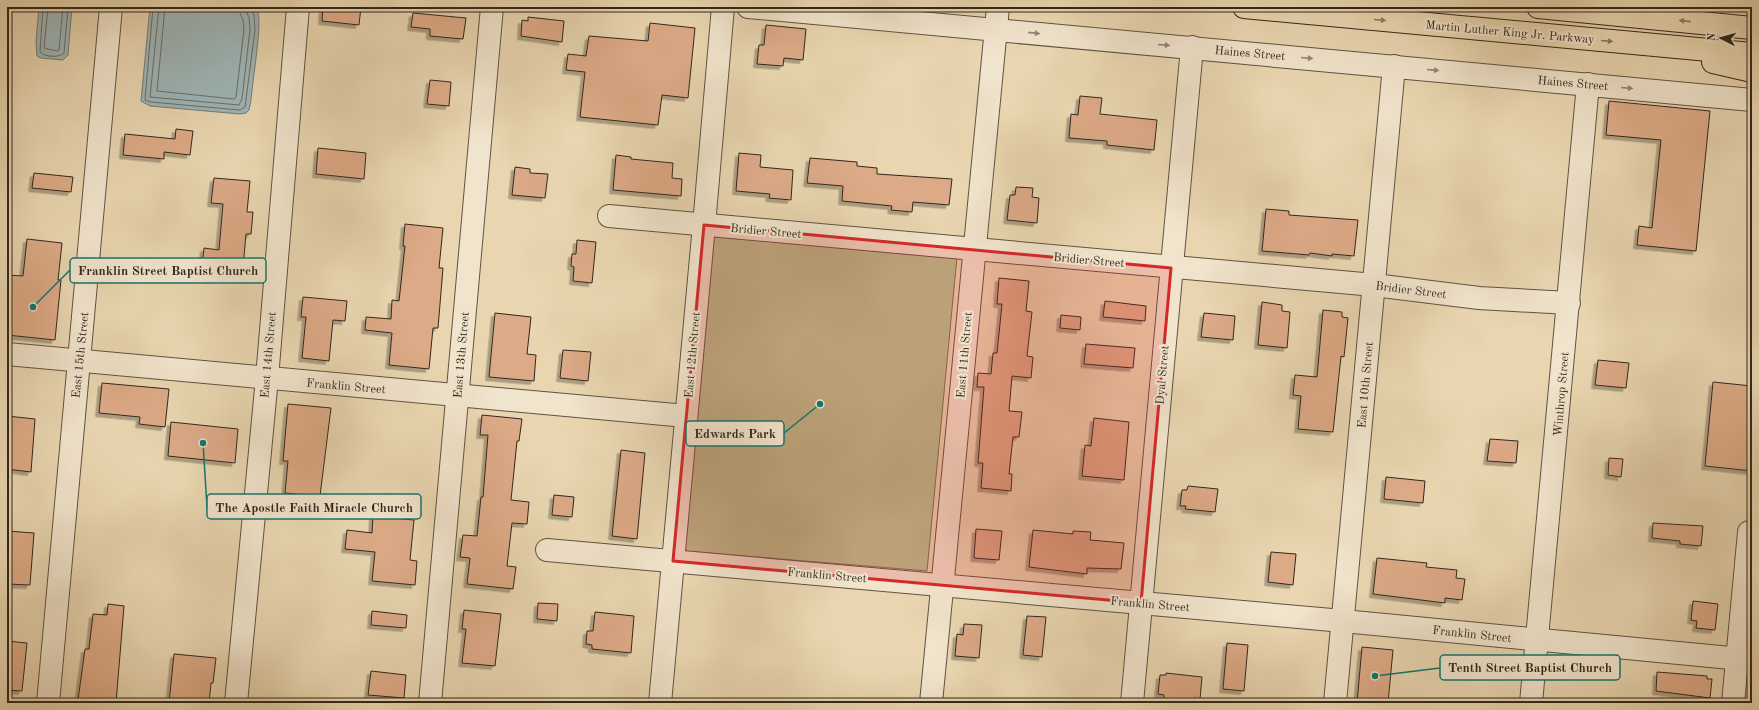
<svg xmlns="http://www.w3.org/2000/svg" width="1759" height="710" viewBox="0 0 1759 710" font-family="'Old Standard TT',serif">
	<defs>
		<filter id="shadow"><feDropShadow dx="-3.5" dy="3.5" stdDeviation="0" flood-color="#0004"/></filter>
	</defs>
	<rect width="100%" height="100%" fill="#e9d6b0"/>
	<filter id="stains"><feTurbulence type="fractalNoise" baseFrequency=".005" numOctaves="4"/><feColorMatrix values="0 0 0 0 .2 0 0 0 0 .09 0 0 0 0 .02 0 0 0 .5 -.17"/></filter>
	<radialGradient id="worn" r=".72"><stop offset=".6" stop-color="#630" stop-opacity="0"/><stop offset="1" stop-color="#630" stop-opacity=".3"/></radialGradient>
	<path fill="#b5be8c" stroke="#737254" d="M712,235L957,257L927,571L684,551Z"/>
	<g fill="#9eb6b8" stroke="#727d7a">
		<path d="M39,7H72L68,55L63,60L41,58L37,56L36,41Z"/>
		<path d="M150,7H248C252,8 257,9 258,13C262,25 252,84 251,100L249,110L246,113L240,114L150,106L141,101Z"/>
	</g>
	<g fill="none" stroke-linecap="round" stroke-linejoin="round">
		<g stroke="#686e6a" stroke-width="1">
			<path d="M43,7L40,52C44,57 59,58 64,53L68,7"/>
			<path d="M48,7L44,48L57,51L59,50L63,7"/>
			<path d="M153,7L145,100L151,102L240,110L245,107L255,30L254,15L250,7"/>
			<path d="M159,7L150,97L239,105L242,99L250,29L249,17L246,12L245,7"/>
			<path d="M165,7L157,91L234,99L236,97L244,29L243,20L240,13L239,7"/>
		</g>
	</g>
	<g fill="#ddaa87" stroke="#31271d" filter="url(#shadow)">
		<path d="M323,7H361L359,25L322,21Z"/>
		<path d="M413,13L466,18L463,39L430,36V29L411,27Z"/>
		<path d="M528,17L564,21L562,42L521,36L522,20L528,21Z"/>
		<path d="M650,23L695,28L688,98L662,95L658,125L580,117L585,72L566,70L568,54L586,56L589,36L648,41Z"/>
		<path d="M766,25L806,29L803,60L784,58L783,66L757,64L759,45H764Z"/>
		<path d="M430,80L451,82L449,106L427,104Z"/>
		<path d="M1080,96L1102,98L1100,114L1157,120L1154,150L1107,145V141L1069,138L1071,114L1078,115Z"/>
		<path d="M1609,101L1710,111L1696,251L1637,245L1639,226L1652,228L1661,140L1606,135Z"/>
		<path d="M176,129L193,131L190,155L164,152V159L123,155L125,134L175,139Z"/>
		<path d="M318,148L366,153L364,179L316,174Z"/>
		<path d="M739,153L761,155L760,167L793,170L791,200L769,198L770,194L736,191Z"/>
		<path d="M616,155L631,157V159L673,163L672,178L682,179L681,196L613,190Z"/>
		<path d="M810,158L857,162V166L877,168V174L952,179L949,205L913,202L912,212L891,210L892,206L842,201L843,186L807,183Z"/>
		<path d="M515,167L530,169V173L548,174L545,198L512,195Z"/>
		<path d="M34,173L73,177L71,192L32,188Z"/>
		<path d="M214,178L250,181L247,212H253L251,234H246L242,279L201,275L204,248L219,250L223,204L211,203Z"/>
		<path d="M1016,187L1033,188L1032,197L1039,198L1037,223L1007,220L1010,195H1015Z"/>
		<path d="M1266,209L1289,211V215L1358,220L1354,256L1332,254V256L1310,253L1309,255L1262,251Z"/>
		<path d="M405,224L443,228L439,268H443L438,328H433L429,369L389,365L392,333L365,330L366,317L391,319L392,300L399,301L405,246H403Z"/>
		<path d="M27,239L62,243L58,280H61L55,340L7,335V275L23,276Z"/>
		<path d="M577,240L596,242L592,283L573,281L574,267L571,266L572,254H576Z"/>
		<path d="M999,278L1029,281L1026,311L1032,312L1027,356L1033,357L1031,378L1012,376L1009,411L1022,412L1019,437H1013L1009,474H1012L1011,491L981,488L983,463H978L984,387H977L978,373L991,374L993,353H997L1002,304H997Z"/>
		<path d="M303,297L347,301L345,321L333,320L329,361L302,358L306,317H301Z"/>
		<path d="M1105,301L1146,306L1145,321L1103,317Z"/>
		<path d="M1262,302L1282,305V311L1290,312L1287,348L1258,345Z"/>
		<path d="M1323,310L1342,312V317L1348,318L1344,357L1341,356L1333,432L1298,429L1301,396L1293,395L1295,375L1317,377Z"/>
		<path d="M495,313L531,317L527,354L536,355L534,381L489,377Z"/>
		<path d="M1204,313L1235,316L1233,340L1201,337Z"/>
		<path d="M1061,315L1081,317L1080,330L1060,328Z"/>
		<path d="M1086,344L1135,348L1133,368L1084,364Z"/>
		<path d="M563,350L591,352L588,381L560,378Z"/>
		<path d="M1598,360L1629,363L1626,388L1595,385Z"/>
		<path d="M1713,382L1752,386V471L1705,466Z"/>
		<path d="M102,383L169,389L165,427L139,424L140,417L99,413Z"/>
		<path d="M288,404L331,408L320,496L285,493L288,461H283Z"/>
		<path d="M482,415L522,419L519,441H517L511,500L529,502L527,524L512,523L507,566L516,567L513,589L467,584L470,558L460,557L463,535L477,536L481,497H483L488,435H480Z"/>
		<path d="M7,416L35,419L31,472L7,469Z"/>
		<path d="M1094,418L1129,422L1124,480L1082,476L1085,445L1091,446Z"/>
		<path d="M171,422L238,429L235,463L168,456Z"/>
		<path d="M1490,439L1518,441L1516,463L1487,461Z"/>
		<path d="M621,450L645,453L637,539L612,536Z"/>
		<path d="M1609,458L1623,459L1621,477L1608,475Z"/>
		<path d="M1386,477L1425,481L1423,503L1384,499Z"/>
		<path d="M1188,486L1218,489L1215,512L1185,509L1186,506H1180L1182,490H1187Z"/>
		<path d="M554,495L574,497L572,517L552,515Z"/>
		<path d="M373,516L414,520L410,560L417,561L415,585L372,581L375,552L345,549L347,530L372,533Z"/>
		<path d="M1653,523L1703,526L1701,546L1680,544V541L1652,538Z"/>
		<path d="M976,529L1002,531L999,560L974,558Z"/>
		<path d="M1033,530L1073,534V531L1091,532L1090,540L1124,543L1121,569L1087,568V574L1029,567Z"/>
		<path d="M7,531L34,533L30,585L7,584Z"/>
		<path d="M1271,552L1296,554L1293,585L1268,582Z"/>
		<path d="M1377,558L1427,563L1426,567L1457,570L1456,578L1465,579L1462,600L1445,598V603L1373,594Z"/>
		<path d="M1693,601L1718,604L1715,630L1696,628L1697,621L1691,620Z"/>
		<path d="M538,603L558,604L557,621L537,619Z"/>
		<path d="M108,604L124,606L116,703L78,700L85,649H89L93,614L107,615Z"/>
		<path d="M464,610L501,614L495,666L462,663L466,629H462Z"/>
		<path d="M372,611L407,615L406,628L371,625Z"/>
		<path d="M595,612L634,616L631,653L592,649V645L586,644L587,631H593Z"/>
		<path d="M1027,616L1046,617L1042,657L1023,655Z"/>
		<path d="M964,624L982,625L979,658L955,656L957,634L963,635Z"/>
		<path d="M7,641L27,643L22,691L7,690Z"/>
		<path d="M1227,643L1248,645L1244,691L1223,689Z"/>
		<path d="M1362,647L1393,650L1388,703H1357Z"/>
		<path d="M174,654L216,658L213,683H211L209,703H169Z"/>
		<path d="M371,671L406,675L404,698L368,695Z"/>
		<path d="M1657,672L1707,676V679H1712L1710,698L1656,691Z"/>
		<path d="M1166,673L1202,677L1200,699L1194,698V703H1164V695L1158,694L1160,675H1166Z"/>
	</g>
	<g fill="none" stroke-linecap="round" stroke-linejoin="round">
		<defs>
			<g id="minor">
				<path d="M748,7L1752,100"/>
				<path d="M609,216L1374,285L1479,298L1569,303"/>
				<path d="M7,354L686,416"/>
				<path d="M547,550L1343,621L1752,660"/>
				<path d="M48,703L111,7"/>
				<path d="M236,703L267,378L298,7"/>
				<path d="M430,703L492,7"/>
				<path d="M660,703L704,225L723,7"/>
				<path d="M931,703L998,7"/>
				<path d="M1132,703L1192,47"/>
				<path d="M1335,703L1394,66"/>
				<path d="M1531,703L1588,84"/>
				<path d="M1733,703L1749,532"/>
			</g>
			<g id="highway">
				<path d="M1244,7L1752,54"/>
				<path d="M1538,7L1752,28"/>
				<path d="M1713,62L1752,71"/>
			</g>
		</defs>
		<use href="#minor" stroke="#5f5342" stroke-width="24"/>
		<use href="#highway" stroke="#31271d" stroke-width="24"/>
		<use href="#minor" stroke="#f1e4cc" stroke-width="22"/>
		<use href="#highway" stroke="#e9d6b0" stroke-width="22"/>
	</g>
	<defs><path id="oneway-solid" d="M-6-.8H1V-3.2L6.5 0L1 3.2V.8H-6Z"/></defs>
	<g fill="#8d7e66">
		<use href="#oneway-solid" transform="translate(1380 20) rotate(5)"/>
		<use href="#oneway-solid" transform="translate(1685 21) rotate(-174)"/>
		<use href="#oneway-solid" transform="translate(1607 41) rotate(5)"/>
	</g>
	<g fill="#918674">
		<use href="#oneway-solid" transform="translate(1034 33) rotate(6)"/>
		<use href="#oneway-solid" transform="translate(1164 45) rotate(5)"/>
		<use href="#oneway-solid" transform="translate(1307 58) rotate(5)"/>
		<use href="#oneway-solid" transform="translate(1433 70) rotate(5)"/>
		<use href="#oneway-solid" transform="translate(1627 88) rotate(5)"/>
	</g>
	<path fill="#d62828" fill-opacity="0.2" stroke="#d62828" stroke-width="3" stroke-linejoin="round" d="M704,225L1171,268L1141,603L673,561Z"/>
	<g text-anchor="middle" stroke-width="4" stroke-linejoin="round" paint-order="stroke">
		<g font-size="12" fill="#31271d" stroke="#f1e4cc">
			<text transform="translate(1510 32) rotate(5)" y="4">Martin Luther King Jr. Parkway</text>
			<text transform="translate(1250 53) rotate(5)" y="4">Haines Street</text>
			<text transform="translate(1573 83) rotate(5)" y="4">Haines Street</text>
			<text transform="translate(766 231) rotate(5)" y="4">Bridier Street</text>
			<text transform="translate(1089 260) rotate(5)" y="4">Bridier Street</text>
			<text transform="translate(1411 290) rotate(7)" y="4">Bridier Street</text>
			<text transform="translate(80 355) rotate(-84)" y="4">East 15th Street</text>
			<text transform="translate(268 355) rotate(-85)" y="4">East 14th Street</text>
			<text transform="translate(461 355) rotate(-85)" y="4">East 13th Street</text>
			<text transform="translate(692 355) rotate(-85)" y="4">East 12th Street</text>
			<text transform="translate(964 355) rotate(-85)" y="4">East 11th Street</text>
			<text transform="translate(1162 375) rotate(-85)" y="4">Dyal Street</text>
			<text transform="translate(1365 385) rotate(-85)" y="4">East 10th Street</text>
			<text transform="translate(346 386) rotate(5)" y="4">Franklin Street</text>
			<text transform="translate(1561 394) rotate(-85)" y="4">Winthrop Street</text>
			<text transform="translate(827 575) rotate(5)" y="4">Franklin Street</text>
			<text transform="translate(1150 604) rotate(5)" y="4">Franklin Street</text>
			<text transform="translate(1472 634) rotate(6)" y="4">Franklin Street</text>
		</g>
	</g>
	<path fill="none" stroke="#0f766e" stroke-width="1.5" d="M33 307L70 270M820 404L784 433M203 443L207 507M1375 676L1440 668"/>
	<g fill="#0f766e" stroke="#f1e4cc" stroke-width="1.5">
		<circle cx="33" cy="307" r="4"/>
		<circle cx="820" cy="404" r="4"/>
		<circle cx="203" cy="443" r="4"/>
		<circle cx="1375" cy="676" r="4"/>
	</g>
	<g fill="#f1e4cc" stroke="#0f766e" stroke-width="1.5">
		<rect x="70" y="258" width="196" height="25" rx="4"/>
		<rect x="686" y="421" width="98" height="25" rx="4"/>
		<rect x="207" y="494" width="214" height="25" rx="4"/>
		<rect x="1440" y="655" width="180" height="25" rx="4"/>
	</g>
	<g font-size="13" text-anchor="middle" font-weight="bold" fill="#31271d">
		<text x="168" y="275">Franklin Street Baptist Church</text>
		<text x="735" y="438">Edwards Park</text>
		<text x="314" y="512">The Apostle Faith Miracle Church</text>
		<text x="1530" y="672">Tenth Street Baptist Church</text>
	</g>
	<rect width="1759" height="710" fill="none" stroke="#e9d6b0" stroke-width="24"/>
	<rect x="8" y="8" width="1743" height="694" fill="none" stroke="#31271d" stroke-width="2"/>
	<rect x="12" y="12" width="1735" height="686" fill="none" stroke="#31271d"/>
	<g transform="translate(1721 38) rotate(276)" stroke="#f1e4cc" stroke-width="3" paint-order="stroke">
	<path d="M0-3L7 15L0 10L-7 15Z" fill="#31271d"/>
	<text y="-6" font-size="11" font-weight="bold" text-anchor="middle" fill="#31271d">N</text>
	</g>
	<rect width="100%" height="100%" filter="url(#stains)"/>
	<rect width="100%" height="100%" fill="url(#worn)"/>
</svg>
